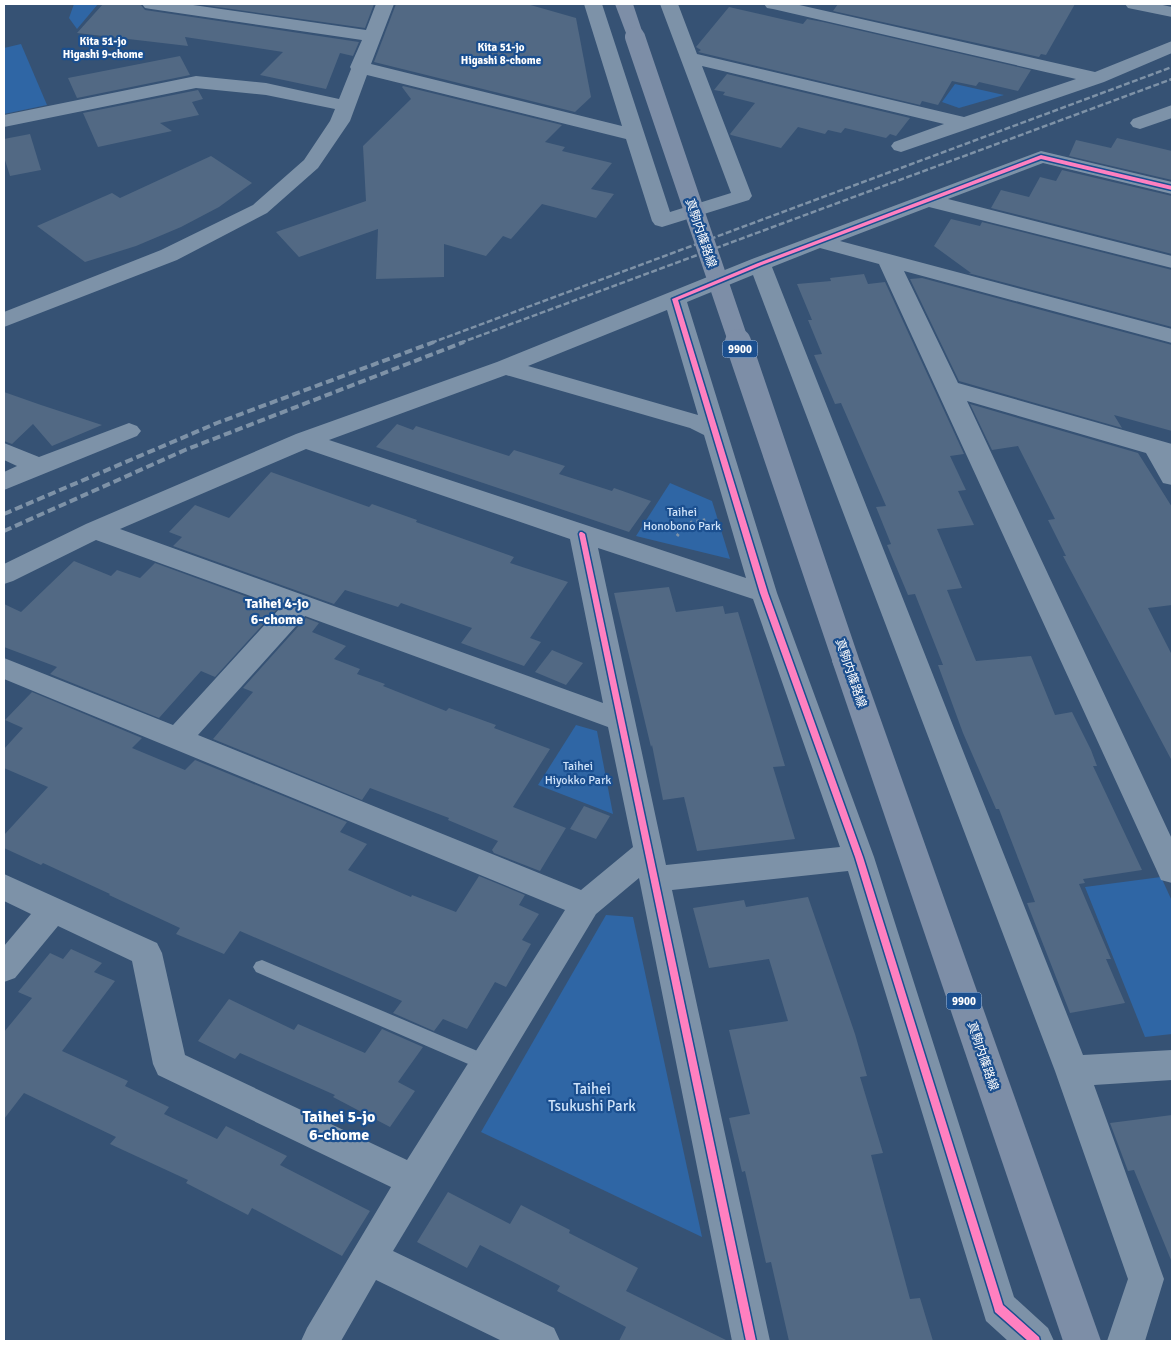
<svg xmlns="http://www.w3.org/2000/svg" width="1176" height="1345" viewBox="0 0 1176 1345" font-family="Signika,'Noto Sans JP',sans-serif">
	<rect width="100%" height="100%" fill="#365274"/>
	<g fill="#2f66a5">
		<path d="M74,4H98L77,29L69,18Z"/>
		<path d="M21,44L47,105L4,114V48Z"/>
		<path d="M955,84L1004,95L959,108L942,102Z"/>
		<path d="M670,483L712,501L730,559L636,536Z"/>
		<path d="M576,725L597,731L613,814L538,785Z"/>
		<path d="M1161,877L1172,901V1034L1145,1037L1085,887Z"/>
		<path d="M606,915L633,917L702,1237L481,1132Z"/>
	</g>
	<g fill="#526984">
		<path d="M103,4H140L145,10L359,42L353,56L340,53L326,89L260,75L283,52L185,37L188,46L77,33Z"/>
		<path d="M197,4H374L365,28Z"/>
		<path d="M396,4H527L576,18L591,97L575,112L374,62Z"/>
		<path d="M838,4H1075L1046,55L1041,54L1039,57L833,11Z"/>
		<path d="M729,7L803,24L807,19L823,22L1031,70L1018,91L979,82L976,86L952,81L938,105L922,101L920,105L698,52L701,50L696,47Z"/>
		<path d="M180,56L190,75L77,98L68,78Z"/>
		<path d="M727,74L910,118L896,136L890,134L886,138L845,128L841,133L828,130L825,134L798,127L781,148L731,135L730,134L755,103L723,95L725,92L714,90Z"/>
		<path d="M403,86L562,125L545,142L565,147L562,151L612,163L591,189L614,194L596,218L542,204L511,239L503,236L486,256L444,244V277L376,279L378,229L299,257L276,232L366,201L363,146L411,99L402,87Z"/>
		<path d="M198,90L203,99L192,102L199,115L160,123L172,131L98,147L83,113Z"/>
		<path d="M30,134L41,170L10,176L4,157V139Z"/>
		<path d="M1117,138L1172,151V180L1069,156L1076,140L1111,148Z"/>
		<path d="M211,156L252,183L219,207L181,227L136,246L85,262L37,226L112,193L120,198Z"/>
		<path d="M1062,170L1172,196V254L991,208L1001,190L1029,197L1040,177L1056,181Z"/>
		<path d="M951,219L980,226L982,222L1172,270V327L968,273H971L934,246Z"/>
		<path d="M864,274L868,284L885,282L964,454L950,456L966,490L958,491L974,525L937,529L962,588L947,590L976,661L1031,656L1055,715L1072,712L1091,750L1097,766H1093L1142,870L1083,879L1085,883L1079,884L1111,959H1106L1125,1003L1070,1013L1027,903L1035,902L999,809H996L963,733L938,665H943L915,594L908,595L887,545L891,544L876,507L886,506L841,403L835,404L814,355L822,354L808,320H812L797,284L831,281L830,278Z"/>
		<path d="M922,278L1172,345V431L1114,415L1122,428L959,381L910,279Z"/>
		<path d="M4,392L41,405L102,425L52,446L33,424L12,444L4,441Z"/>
		<path d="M970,404L1138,453L1172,507V605L1148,608L1172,655V761L1063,556H1066L1048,520L1055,519L1018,446L992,450Z"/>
		<path d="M397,424L413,430L416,426L509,456L514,450L565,466L559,474L612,491L614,488L651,501L629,532L376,447Z"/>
		<path d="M271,472L369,507L372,504L417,520L416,522L514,557L510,563L568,582L530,638L541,642L524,666L461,643L472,628L401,603L398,607L345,590L334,604L173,546L182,537L169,532L195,505L229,518Z"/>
		<path d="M74,561L111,576L117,570L140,578L155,563L278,608L215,677L201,671L159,718L50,674L57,667L4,647V604L21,612Z"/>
		<path d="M669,587L676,612L723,606L725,614L738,612L785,766L773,767L795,839L697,851L684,797L663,800L652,745L651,747L614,593Z"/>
		<path d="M306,618L319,623L312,632L346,646L334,659L360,669L357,674L385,684L383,686L446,711L449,708L496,725L494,728L550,749L513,807L566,828L540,871L494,853L492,850L498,841L448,820L449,818L370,788L362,800L213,739L253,692L243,688Z"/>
		<path d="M552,650L583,663L566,685L535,672Z"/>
		<path d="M32,692L142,738L132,748L185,770L195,760L347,822L340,832L367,844L348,870L411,897L412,895L456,912L479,876L525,895L519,905L539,914L522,940L531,944L506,987L495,982L467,1029L443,1019L434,1031L393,1013L402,1001L240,931L224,954L176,934L180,928L109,895L110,894L43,863L41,865L4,848V835L48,787L4,768V749L23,728L5,720Z"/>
		<path d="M584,806L610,816L596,839L570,829Z"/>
		<path d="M808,897L855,1034L867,1076L860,1077L883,1153L871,1155L910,1299L920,1298L933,1341H789L771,1262L766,1263L745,1171L742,1172L729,1118L750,1114L729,1030L788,1021L769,959L709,968L693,908L744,900L746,907Z"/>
		<path d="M71,949L102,963L94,972L115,981L62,1051L128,1081L125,1086L169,1107L164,1114L217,1139L226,1126L287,1156L280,1165L370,1211L342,1256L252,1208L248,1215L186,1183L188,1180L110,1144L116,1137L24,1093L4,1119V1032L32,998L18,992L50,953L63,959Z"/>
		<path d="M229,999L294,1030L298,1024L365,1053L382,1029L423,1047L398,1082L415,1091L390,1127L333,1097L335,1095L240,1053L235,1059L198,1041Z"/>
		<path d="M1172,1115V1260H1171L1134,1170L1128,1171L1110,1123Z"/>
		<path d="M448,1192L510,1224L521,1205L570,1230L569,1233L638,1268L626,1291L728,1341H619L626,1327L557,1291L560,1286L480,1245L467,1268L417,1242Z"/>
	</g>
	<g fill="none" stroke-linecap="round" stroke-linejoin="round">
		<path stroke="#7d92a8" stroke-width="3" stroke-dasharray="2.5 4" stroke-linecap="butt" d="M677,536L687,523L709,519"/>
		<path fill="#7d92a8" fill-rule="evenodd" d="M262,960L494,1058L497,1064L494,1070L488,1072L482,1070L256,972L253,967L256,962Z"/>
		<g fill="#7d92a8" fill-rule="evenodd">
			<path d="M142,4H186L366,30L376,4H394L371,64L622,126L584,4H602L670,212L731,193L660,4H678L697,54L964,117L1076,79L773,9L767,8L764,4H795L1095,72L1172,41V53L1104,82L901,152L894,150L891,146L894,142L944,124L702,66L752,196L749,200L662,227L655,225L652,221L626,139L367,75L350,121L318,168L267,213L177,260L4,327V312L161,250L253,205L304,160L330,121L335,109L266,95L196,88L4,127V115L196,76L266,83L339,99L351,69L350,67L362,40L151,9L145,8Z"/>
			<path d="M1125,4H1158L1172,7V17L1128,8Z"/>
			<path d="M1172,105V118L1140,129L1133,127L1130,123L1133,119Z"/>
			<path d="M1041,151L1172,182V194L1043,163L948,199L1172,256V268L929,207L840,241L1172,329V343L904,271L958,383L1172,444V485L1163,483L1146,453L967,401L1172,839V883L1161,880L1157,871L879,264L820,248L772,267L1083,1055L1172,1050V1080L1094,1085L1164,1279L1145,1341H1107L1128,1279L1055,1071L753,275L687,302L777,593L874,857L1014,1297L1048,1328L1054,1341H1008L986,1321L848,871L672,890L770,1341H732L639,878L596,914L393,1251L554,1328L560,1341H502L376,1280L341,1341H301L307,1328L391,1187L158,1075L153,1064L132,961L58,926L15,978L4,982V946L31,914L4,901V874L157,943L162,953L185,1055L407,1160L565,910L4,679V658L173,725L281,607L96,540L13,581L4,584V564L86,524L296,434L497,362L752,259ZM667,310L698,415L528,366ZM506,375L690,428L704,435L746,578L329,440ZM306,449L570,539L603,703L120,529ZM598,548L753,599L840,847L666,865ZM305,616L608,727L633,847L581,890L198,735Z"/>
			<path d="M129,423L137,426L141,431L137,436L4,490V472L17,466L4,460V443L39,457Z"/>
		</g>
		<g fill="#7d8ea7" fill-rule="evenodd">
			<path d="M615,4H633L644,37L641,41L635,42L629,41Z"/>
			<path d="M846,651L856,654L860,661L1101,1341H1063L832,661L836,654Z"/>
		</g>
		<g stroke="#7e92a7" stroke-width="2.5" stroke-dasharray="6 2.5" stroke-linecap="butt">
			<path d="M431,343L1172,67"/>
			<path d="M460,343L1172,79"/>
		</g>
		<g stroke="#7e92a7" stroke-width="4" stroke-dasharray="8 4" stroke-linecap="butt">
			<path d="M4,514L217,423L434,342"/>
			<path d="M4,531L185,450L464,342"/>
		</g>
		<path stroke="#7d8ea7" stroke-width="20" d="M635,37L739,343"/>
		<path stroke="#7d8ea7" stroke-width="26" d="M738,342L846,661"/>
		<defs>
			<g id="cycleway">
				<path d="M1041,155L1172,186V190L1041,159L762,265L678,300L768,593L863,857L1003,1305L1039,1337L1040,1341H1028L995,1312L994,1308L855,857L760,593L672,299L758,263Z"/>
				<path d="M580,532H582L585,534L756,1341H746L579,534Z"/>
			</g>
		</defs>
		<use href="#cycleway" stroke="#1b4f8f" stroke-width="3"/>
		<use href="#cycleway" fill="#ff80c0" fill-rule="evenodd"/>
	</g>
	<g text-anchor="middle" stroke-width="4.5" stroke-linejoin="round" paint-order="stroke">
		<g font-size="11" font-weight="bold" fill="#fff" stroke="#1b4f8f">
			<text x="103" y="45">Kita 51-jo<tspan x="103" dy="13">Higashi 9-chome</tspan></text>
			<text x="501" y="51">Kita 51-jo<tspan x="501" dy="13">Higashi 8-chome</tspan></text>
		</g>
		<g fill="#1b4f8f" stroke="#bbcadd" stroke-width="1">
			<rect x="722.5" y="340.5" width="35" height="17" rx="4"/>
			<rect x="946.5" y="992.5" width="35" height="17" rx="4"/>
		</g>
		<g font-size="11" font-weight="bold" fill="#fff">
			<text x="740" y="353">9900</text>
			<text x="964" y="1005">9900</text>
		</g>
		<g font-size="12" fill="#fff" stroke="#1b4f8f">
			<text transform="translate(701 233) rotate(71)" y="4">真駒内篠路線</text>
			<text transform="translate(851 673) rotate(71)" y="4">真駒内篠路線</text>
			<text transform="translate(983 1056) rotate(71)" y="4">真駒内篠路線</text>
		</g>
		<g font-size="12" fill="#cfe3fa" stroke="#1b4f8f">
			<text x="682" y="516">Taihei<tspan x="682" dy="14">Honobono Park</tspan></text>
			<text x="578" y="770">Taihei<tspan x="578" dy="14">Hiyokko Park</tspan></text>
		</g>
		<g font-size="14" font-weight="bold" fill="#fff" stroke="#1b4f8f">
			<text x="277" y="608">Taihei 4-jo<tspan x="277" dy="16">6-chome</tspan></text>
		</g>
		<g font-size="15" fill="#cfe3fa" stroke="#1b4f8f">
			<text x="592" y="1094">Taihei<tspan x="592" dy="17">Tsukushi Park</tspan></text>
		</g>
		<g font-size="16" font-weight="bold" fill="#fff" stroke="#1b4f8f">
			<text x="339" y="1122">Taihei 5-jo<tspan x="339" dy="18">6-chome</tspan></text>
		</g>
	</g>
	<rect width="1176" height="1345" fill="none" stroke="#ffffff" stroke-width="10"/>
</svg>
